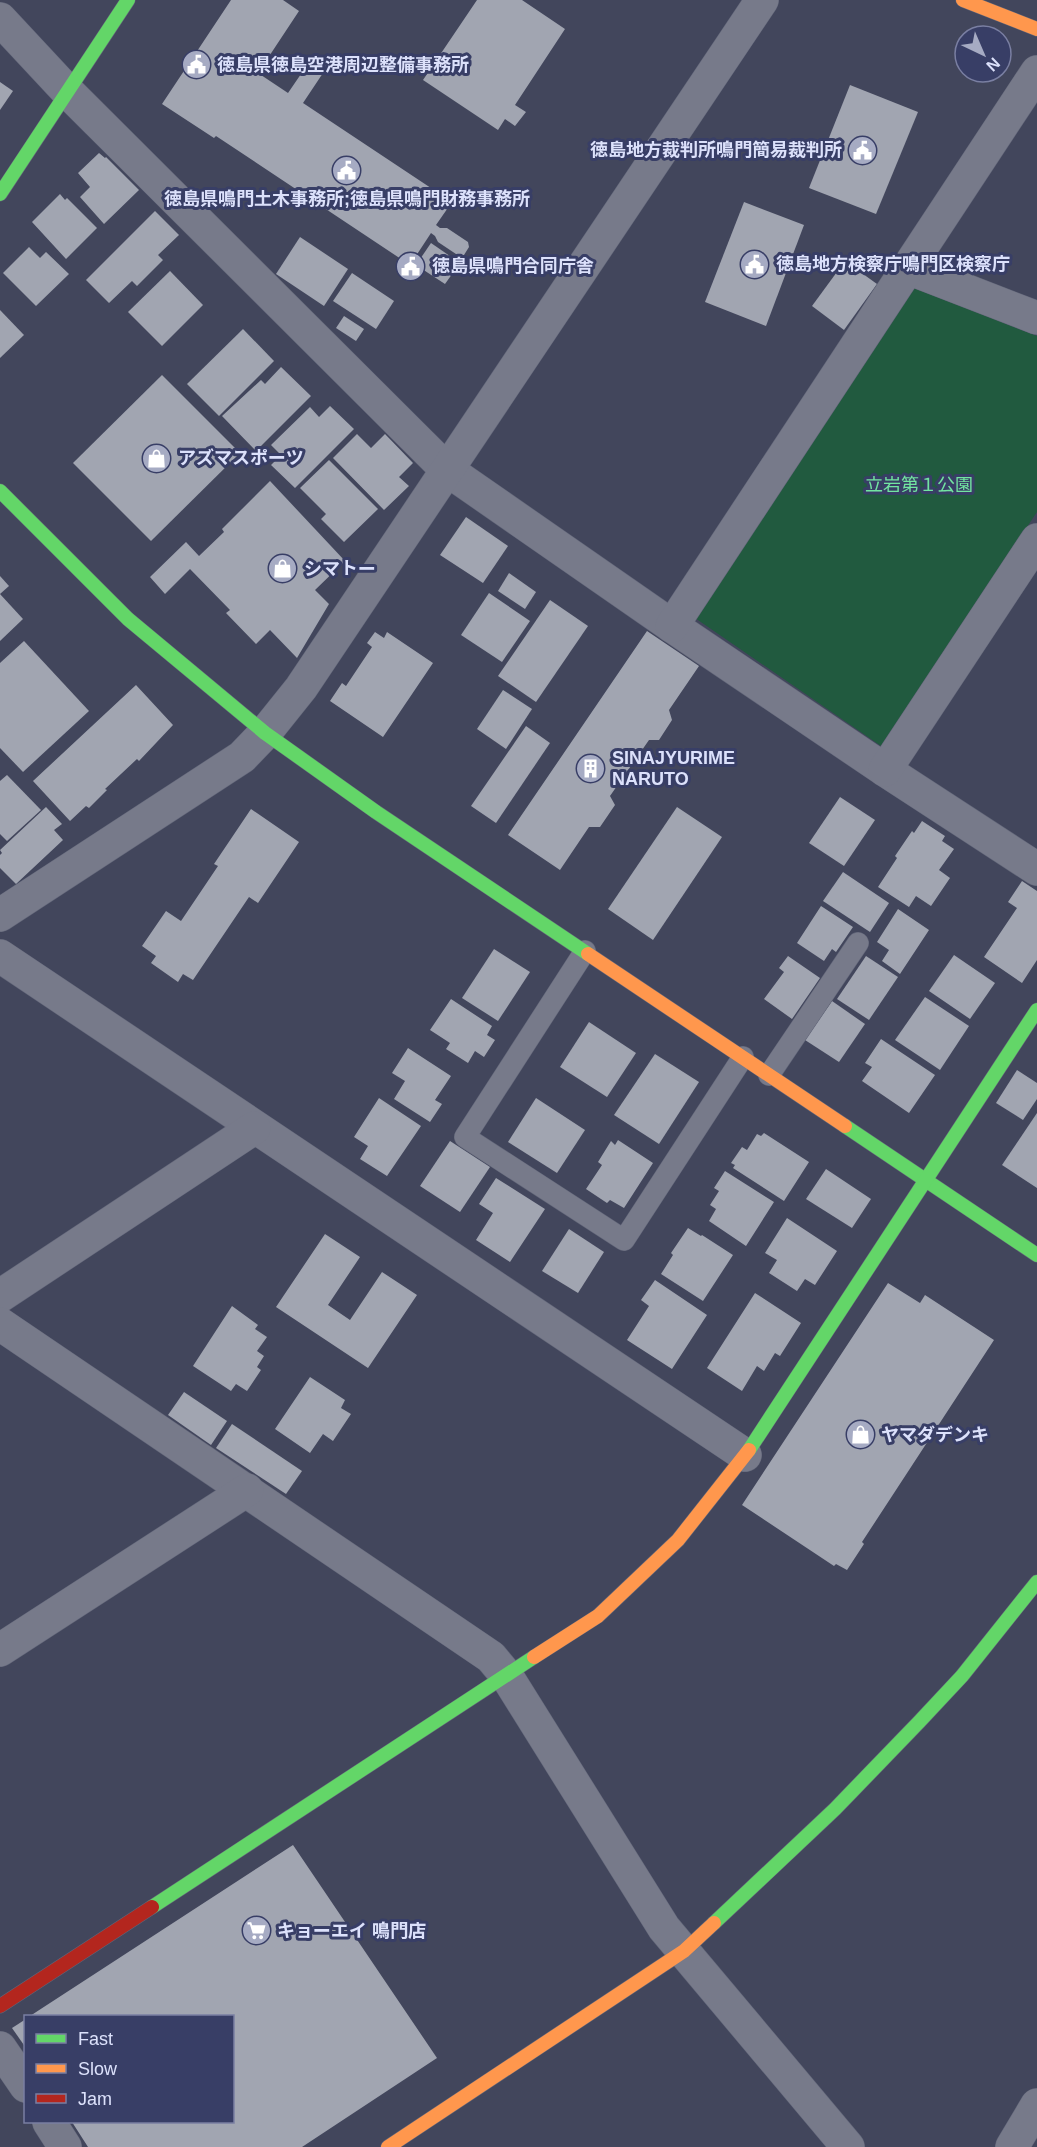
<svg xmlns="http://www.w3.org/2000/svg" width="1037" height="2147" viewBox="0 0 1037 2147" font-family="Helvetica,'Noto Sans JP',sans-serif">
	<rect width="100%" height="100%" fill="#42465c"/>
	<path fill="#215a3f" d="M914,287L1037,336V512L881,746L695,618Z"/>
	<g fill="#a1a5b1">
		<path d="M231,0H283L299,11L258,73L288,93L314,55L329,64L303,103L452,202L436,225L440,228H447L468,242L469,247L464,255L459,256L438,242L435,236L431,233L410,265L216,136L214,138L162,104Z"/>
		<path d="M477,0H522L565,29L515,105L526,112L515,126L505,119L498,130L423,80Z"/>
		<path d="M0,82L13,91L0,110Z"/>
		<path d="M850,85L918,112L876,214L809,188Z"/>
		<path d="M99,153L105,158L106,157L139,190L104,224L80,197L90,187L78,173Z"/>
		<path d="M60,194L65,200L67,198L97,228L66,259L32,222Z"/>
		<path d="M744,202L804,225L766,326L705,302Z"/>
		<path d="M155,211L179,235L158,255L163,260L137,286L132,281L109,303L86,280Z"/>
		<path d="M300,237L348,269L324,306L276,274Z"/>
		<path d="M431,243L460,263L445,284L416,265Z"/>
		<path d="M29,247L40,258L46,252L69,274L36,306L3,273Z"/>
		<path d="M845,261L877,284L844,330L812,306Z"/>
		<path d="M170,271L203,305L162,346L128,312Z"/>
		<path d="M352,273L394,301L376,329L333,301Z"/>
		<path d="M0,310L24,335L0,358Z"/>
		<path d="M344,316L364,329L356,341L336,328Z"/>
		<path d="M243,329L274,361L219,416L187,384Z"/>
		<path d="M281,367L311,396L256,451L222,416L261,380L265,384Z"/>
		<path d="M162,375L240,453L151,541L73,463Z"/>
		<path d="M330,406L354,429L295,488L271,465L281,455L271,445L310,407L319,417Z"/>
		<path d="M357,434L371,448L385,434L413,463L399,477L409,486L384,510L333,458Z"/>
		<path d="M329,460L378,509L344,542L321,519L326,514L300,488Z"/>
		<path d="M270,481L345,561L315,590L329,604L297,658L270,630L256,644L226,613L230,610L190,569L165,594L150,577L186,542L199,556L224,532L222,529Z"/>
		<path d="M466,517L508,546L483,583L440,555Z"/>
		<path d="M509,573L536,592L525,609L498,591Z"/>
		<path d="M0,576L9,586L0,594Z"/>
		<path d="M489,593L530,621L502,662L461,635Z"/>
		<path d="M0,594L23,619L0,641Z"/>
		<path d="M550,600L588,626L536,702L498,676Z"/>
		<path d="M647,631L699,666L669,710L672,720L659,740H649L610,796L615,805L600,827H589L560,870L508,835Z"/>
		<path d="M375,632L384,638L387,632L433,663L383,737L330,701L342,683L346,686L372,647L367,643Z"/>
		<path d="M24,641L89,711L23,772L0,748V663Z"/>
		<path d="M136,685L173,725L139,761L137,759L105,789L107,790L89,808L86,806L70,821L33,781Z"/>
		<path d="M503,690L532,709L506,749L477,729Z"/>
		<path d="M526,726L550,743L496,823L471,806Z"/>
		<path d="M7,775L41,810L7,841L0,834V781Z"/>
		<path d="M840,797L875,820L844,866L809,843Z"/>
		<path d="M46,807L62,824L54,830L63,840L16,884L0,868V855L2,853L0,850Z"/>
		<path d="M677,807L722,837L653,940L608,909Z"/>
		<path d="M251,809L299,842L258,903L249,897L193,980L183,974L178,982L151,963L156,956L142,946L166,911L181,921L218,866L214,864Z"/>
		<path d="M922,821L945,836L942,841L954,849L939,870L950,878L931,906L916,896L909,907L878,887L897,858L895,856L912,831L914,833Z"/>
		<path d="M843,872L889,903L870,932L823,901Z"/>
		<path d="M1022,881L1037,891V960L1022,983L984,957L1017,908L1008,902Z"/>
		<path d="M821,906L853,927L836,952L832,949L824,961L797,943Z"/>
		<path d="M898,909L929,930L900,974L882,961L889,950L877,942Z"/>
		<path d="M494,949L530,972L498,1021L462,998Z"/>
		<path d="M954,955L995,983L970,1019L929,991Z"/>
		<path d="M788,956L820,978L792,1019L764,999L784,972L779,968Z"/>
		<path d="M866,956L898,977L869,1020L837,999Z"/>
		<path d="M925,997L969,1026L940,1070L895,1040Z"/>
		<path d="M451,999L492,1026L487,1035L495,1040L484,1057L475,1051L468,1063L446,1049L450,1043L430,1030Z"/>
		<path d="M832,1001L865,1024L839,1062L805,1040Z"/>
		<path d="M589,1022L636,1053L607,1097L560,1067Z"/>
		<path d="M881,1039L935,1075L909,1113L862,1081L872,1067L865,1063Z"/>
		<path d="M408,1048L451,1076L435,1100L442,1104L430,1122L394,1099L405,1081L392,1073Z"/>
		<path d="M655,1054L699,1082L659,1144L614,1115Z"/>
		<path d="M1017,1070L1037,1083V1099L1023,1120L996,1103Z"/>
		<path d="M379,1098L421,1126L387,1176L360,1159L368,1146L354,1137Z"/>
		<path d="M536,1098L585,1130L557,1173L508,1142Z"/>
		<path d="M1037,1113V1188L1002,1165Z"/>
		<path d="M764,1133L809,1162L784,1201L733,1168L735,1165L731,1163L742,1147L747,1150L757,1134L761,1136Z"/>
		<path d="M618,1140L653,1163L624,1208L610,1200L607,1203L586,1189L602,1165L598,1162L611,1141L615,1145Z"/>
		<path d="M450,1141L490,1167L460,1212L420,1186Z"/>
		<path d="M826,1169L871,1199L852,1228L806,1199Z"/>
		<path d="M725,1171L774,1202L746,1246L709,1221L716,1209L710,1205L719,1191L714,1188Z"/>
		<path d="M496,1178L545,1209L510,1262L476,1240L493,1213L479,1204Z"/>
		<path d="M787,1218L837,1251L815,1285L805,1279L797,1291L769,1273L777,1260L765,1253Z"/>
		<path d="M688,1228L701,1236L702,1235L733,1255L703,1301L661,1274L673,1255L671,1253Z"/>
		<path d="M569,1229L604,1252L578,1293L542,1271Z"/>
		<path d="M325,1234L360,1257L328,1305L350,1320L382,1272L417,1295L368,1368L276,1307Z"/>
		<path d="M655,1280L707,1315L672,1369L627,1340L649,1306L641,1300Z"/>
		<path d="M888,1283L920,1303L925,1295L994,1340L862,1542L864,1544L847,1570L836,1564L834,1566L742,1505Z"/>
		<path d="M755,1293L801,1323L780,1356L775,1353L764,1371L757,1366L742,1391L707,1368Z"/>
		<path d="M232,1306L258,1325L255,1329L267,1337L257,1351L264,1356L257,1367L261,1370L247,1391L236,1384L231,1391L193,1366Z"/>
		<path d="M310,1377L345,1400L341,1408L351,1414L333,1441L323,1434L310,1453L275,1429Z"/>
		<path d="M184,1392L227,1421L211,1445L168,1415Z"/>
		<path d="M232,1424L302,1471L286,1494L216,1448Z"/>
		<path d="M293,1845L437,2058L302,2147H88L72,2122H232V2016H30Z"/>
		<path d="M26,2019V2048L12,2028Z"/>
	</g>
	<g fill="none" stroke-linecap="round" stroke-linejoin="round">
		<defs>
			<g id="lane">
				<path d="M585,951L465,1137L624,1240L743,1057"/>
				<path d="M769,1075L858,943"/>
			</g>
			<g id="street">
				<path d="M0,19L68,92L446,469L672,626L885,770L1037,869"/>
				<path d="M908,268L1037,318"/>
				<path d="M672,626L1037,72"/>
				<path d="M885,770L1037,540"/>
				<path d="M0,915L242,757L265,733L301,688L762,0"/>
				<path d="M0,956L745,1455"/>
				<path d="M0,1296L254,1128"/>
				<path d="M0,1324L491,1657L506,1675L664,1928L848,2147"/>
				<path d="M0,1650L247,1490"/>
				<path d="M0,2048L26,2086"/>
				<path d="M49,2122L65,2147"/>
				<path d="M1012,2147L1037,2105"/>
			</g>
			<g id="fast">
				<path d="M0,194L128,0"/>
				<path d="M0,491L128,619L265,733L376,812L588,954"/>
				<path d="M845,1126L1037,1255"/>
				<path d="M749,1450L1037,1010"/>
				<path d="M152,1907L534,1657"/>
				<path d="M714,1923L835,1809L919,1722L962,1676L1037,1582"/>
			</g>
			<g id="slow">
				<path d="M963,0L1037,29"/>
				<path d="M588,954L845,1126"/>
				<path d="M534,1657L598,1616L678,1540L749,1450"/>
				<path d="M388,2147L684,1951L714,1923"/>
			</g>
			<path id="jam" d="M0,2006L152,1907"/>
		</defs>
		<use href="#lane" stroke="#616578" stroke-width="22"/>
		<use href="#street" stroke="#616578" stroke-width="34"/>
		<use href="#fast" stroke="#616578" stroke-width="15"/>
		<use href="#slow" stroke="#616578" stroke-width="15"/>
		<use href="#jam" stroke="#616578" stroke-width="15"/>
		<use href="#lane" stroke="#777a8a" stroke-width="21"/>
		<use href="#street" stroke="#777a8a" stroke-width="33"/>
		<use href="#fast" stroke="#63d668" stroke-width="14"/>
		<use href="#slow" stroke="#ff974d" stroke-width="14"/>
		<use href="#jam" stroke="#b3261e" stroke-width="14"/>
	</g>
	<defs>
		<symbol id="civic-disc" viewBox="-11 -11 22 22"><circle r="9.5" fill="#a6abc3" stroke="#383e66"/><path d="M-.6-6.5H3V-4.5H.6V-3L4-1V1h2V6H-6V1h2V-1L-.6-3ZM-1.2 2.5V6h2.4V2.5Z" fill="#fff"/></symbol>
		<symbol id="shop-disc" viewBox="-11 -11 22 22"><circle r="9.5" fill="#a6abc3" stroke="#383e66"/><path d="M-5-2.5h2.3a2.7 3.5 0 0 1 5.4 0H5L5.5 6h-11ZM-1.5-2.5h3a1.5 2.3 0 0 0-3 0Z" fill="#fff"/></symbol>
		<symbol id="building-disc" viewBox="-11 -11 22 22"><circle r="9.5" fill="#a6abc3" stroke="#383e66"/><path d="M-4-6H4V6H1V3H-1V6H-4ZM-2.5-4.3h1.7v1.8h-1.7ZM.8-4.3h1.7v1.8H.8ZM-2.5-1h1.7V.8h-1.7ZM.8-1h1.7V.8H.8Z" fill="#fff"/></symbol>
		<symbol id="supermarket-disc" viewBox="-11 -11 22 22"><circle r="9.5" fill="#a6abc3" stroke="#383e66"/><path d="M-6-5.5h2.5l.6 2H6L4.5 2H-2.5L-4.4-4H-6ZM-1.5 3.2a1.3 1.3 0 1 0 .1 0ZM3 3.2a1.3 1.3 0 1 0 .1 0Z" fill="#fff"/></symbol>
	</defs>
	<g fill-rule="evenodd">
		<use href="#civic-disc" x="180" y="48" width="33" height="33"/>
		<use href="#civic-disc" x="846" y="134" width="33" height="33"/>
		<use href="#civic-disc" x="330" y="154" width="33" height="33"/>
		<use href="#civic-disc" x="738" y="248" width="33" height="33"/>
		<use href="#civic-disc" x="394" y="250" width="33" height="33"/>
		<use href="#shop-disc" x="140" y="442" width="33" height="33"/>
		<use href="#shop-disc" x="266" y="552" width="33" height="33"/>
		<use href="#building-disc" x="574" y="752" width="33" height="33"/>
		<use href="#shop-disc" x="844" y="1418" width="33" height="33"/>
		<use href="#supermarket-disc" x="240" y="1914" width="33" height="33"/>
	</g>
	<g text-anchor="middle" stroke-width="6" stroke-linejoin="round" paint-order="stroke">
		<g font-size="18" font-weight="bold" fill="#dce1fb" stroke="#383e66" text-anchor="start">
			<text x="217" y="71">徳島県徳島空港周辺整備事務所</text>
			<text x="842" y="156" text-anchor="end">徳島地方裁判所鳴門簡易裁判所</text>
			<text x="347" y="205" text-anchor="middle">徳島県鳴門土木事務所;徳島県鳴門財務事務所</text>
			<text x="776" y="270">徳島地方検察庁鳴門区検察庁</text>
			<text x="432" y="272">徳島県鳴門合同庁舎</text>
			<text x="178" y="464">アズマスポーツ</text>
			<text x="304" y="575">シマトー</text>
			<text x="612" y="764">SINAJYURIME<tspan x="612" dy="21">NARUTO</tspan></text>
			<text x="881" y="1441">ヤマダデンキ</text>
			<text x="277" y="1937">キョーエイ 鳴門店</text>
		</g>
		<g font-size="18" fill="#72e5a1" stroke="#383e66">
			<text x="919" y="491">立岩第１公園</text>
		</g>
	</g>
	<rect x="24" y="2015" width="210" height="108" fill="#383e66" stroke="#7a7fa2" stroke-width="1.5"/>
	<rect x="36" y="2034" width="30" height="9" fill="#63d668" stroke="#7a7fa2" stroke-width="1.5"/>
	<text x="78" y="2045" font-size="18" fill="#dce1fb">Fast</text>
	<rect x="36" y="2064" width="30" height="9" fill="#ff974d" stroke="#7a7fa2" stroke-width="1.5"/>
	<text x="78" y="2075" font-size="18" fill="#dce1fb">Slow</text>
	<rect x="36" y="2094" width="30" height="9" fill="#b3261e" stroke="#7a7fa2" stroke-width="1.5"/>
	<text x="78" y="2105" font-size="18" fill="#dce1fb">Jam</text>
	<g transform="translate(983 54) rotate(136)"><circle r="28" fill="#383e66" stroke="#7a7fa2" stroke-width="1.5"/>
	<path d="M0-4.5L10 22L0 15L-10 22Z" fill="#a6abc3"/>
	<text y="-9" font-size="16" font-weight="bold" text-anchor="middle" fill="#dce1fb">N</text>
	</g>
</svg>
